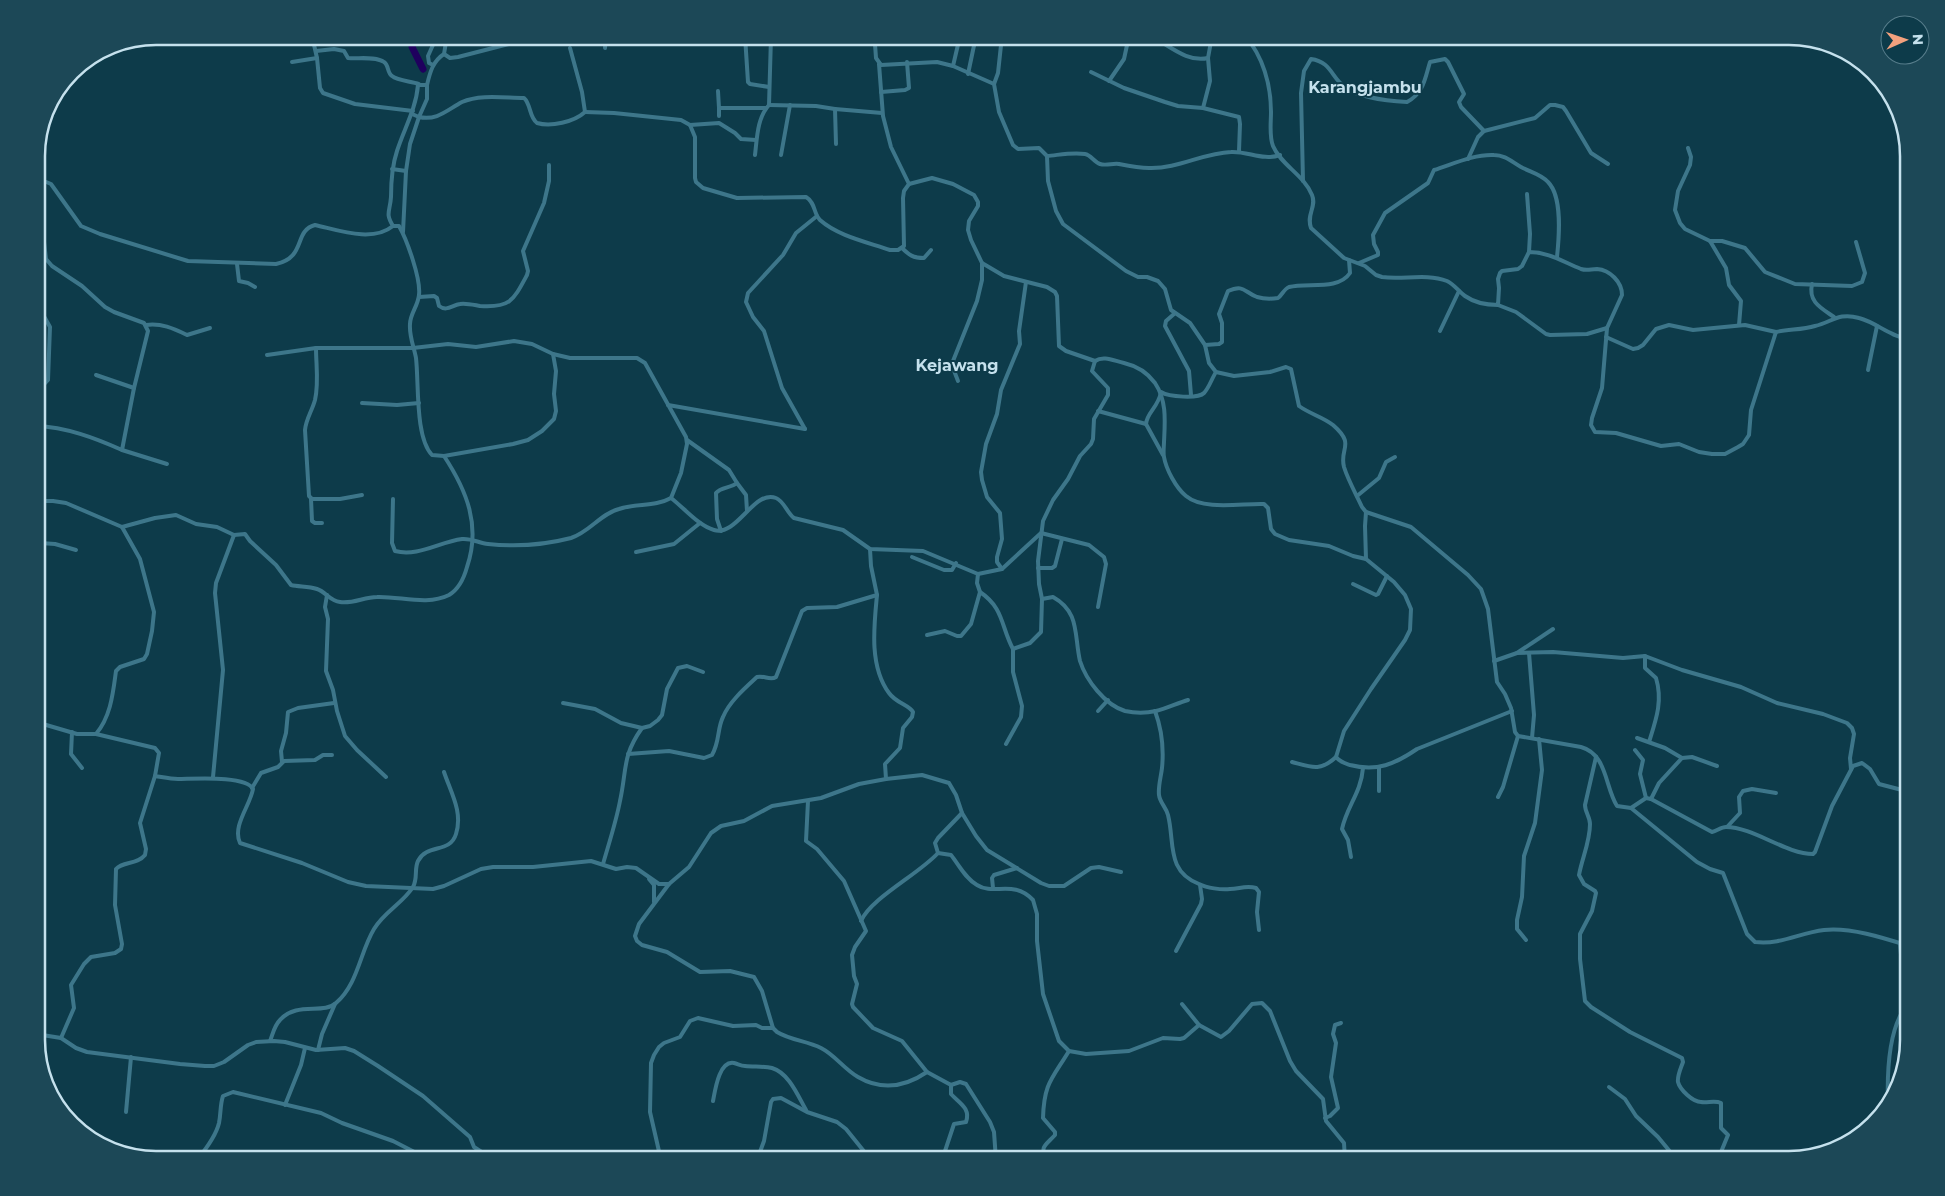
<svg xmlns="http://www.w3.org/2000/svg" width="1945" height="1196" viewBox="0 0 1945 1196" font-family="Montserrat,sans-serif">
	<rect width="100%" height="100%" fill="#0d3b4a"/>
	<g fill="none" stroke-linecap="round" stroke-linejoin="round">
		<path stroke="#1f005e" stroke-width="7" d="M416,36L412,47L423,69"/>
		<g stroke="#3d768a" stroke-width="4">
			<path d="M312,36L317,58L320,88L323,93L355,104L413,111"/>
			<path d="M745,36L748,82L750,84L769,87"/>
			<path d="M770,36L789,41L875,44L876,58L881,65L937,62L953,66L994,84L999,112L1013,145L1018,149L1039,148L1047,156L1048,181L1056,211L1063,224L1126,271L1138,277H1147L1158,281L1165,289L1171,310L1190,323L1205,345L1209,363L1216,372L1234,376L1270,372L1286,367L1291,369L1299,406C1310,414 1323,417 1333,425C1356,445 1339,448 1344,467C1348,480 1356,494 1362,507L1366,512L1411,527L1468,575L1481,589L1488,609L1497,682L1505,694L1511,708L1515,732L1518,736L1581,747C1607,754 1605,787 1617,806L1631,808L1697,862L1710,869L1723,873L1747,934L1755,942C1781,945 1799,933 1824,930C1850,927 1884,938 1909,946"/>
			<path d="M1151,36C1169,45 1187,63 1208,58L1212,36"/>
			<path d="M1245,36C1263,56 1271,85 1271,112C1271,123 1269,136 1273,146C1281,165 1304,175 1312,195C1317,207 1306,214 1311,228L1344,258L1365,266L1376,275L1382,277C1403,280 1426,273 1447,281C1455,285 1458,291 1465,296C1475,303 1485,305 1498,305L1499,288L1498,279L1500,273L1502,271L1518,269L1522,266L1529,252C1549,252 1563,262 1581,269C1587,271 1591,269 1597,269C1610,270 1622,282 1622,295L1607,328L1602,388L1592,418L1591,425L1595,432L1616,433L1661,446L1679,444L1699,452L1712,454H1725L1738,447L1743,444L1749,435L1751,410L1776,332C1789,329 1802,330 1815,326C1832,322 1839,312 1859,318C1878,323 1888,336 1909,339"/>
			<path d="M605,48L606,36"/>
			<path d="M316,51L334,49L344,51L348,58C358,59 376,56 384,62C389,65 387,73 392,76C398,81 411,81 419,84"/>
			<path d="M444,54L450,58L458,57L524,40L538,39L568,43L576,36"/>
			<path d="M292,62L317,58"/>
			<path d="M433,65L429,63L428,56L437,36"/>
			<path d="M953,66L960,36"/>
			<path d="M1091,72L1124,88L1165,102L1178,106L1203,108L1239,117L1240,124L1239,151"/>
			<path d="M968,74L976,36"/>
			<path d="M1109,81L1124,59L1129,36"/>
			<path d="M994,84L998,73L1002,36"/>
			<path d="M718,91L719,108"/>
			<path d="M881,92L905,90L909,88L907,62"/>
			<path d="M769,105L816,106L835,109"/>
			<path d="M1203,108L1210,81L1208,58"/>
			<path d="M585,112L614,113L681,120L690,125L719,123L735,133L741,139L756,140"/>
			<path d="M412,114L419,117L427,99V85"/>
			<path d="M719,116V108H766"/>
			<path d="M43,120V162L39,179L51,184L81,226L100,234L188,261L276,264C307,257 293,231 315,225C338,230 372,243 393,226C385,213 390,212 391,197C391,181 392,166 397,151C404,129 416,109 418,85H427C430,72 433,61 444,54L447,36"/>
			<path d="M690,125L695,137V178L696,182L703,188L737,198L806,197C816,203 813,213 820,220C838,236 867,242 890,250H898L904,246L903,198L904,191L909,184L891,147L883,116L879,64"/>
			<path d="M836,144L835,109L882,113"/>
			<path d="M1688,148L1691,157L1690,165L1678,191L1675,210L1680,223L1685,229L1710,241L1726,268L1729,285L1741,301L1739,325"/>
			<path d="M755,155C757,139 757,118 769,105L771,37"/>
			<path d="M781,155L790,105"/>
			<path d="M1047,156C1059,155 1072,152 1085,154C1091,155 1094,162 1100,164C1106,166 1113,163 1119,164C1129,166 1139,168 1149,168C1178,169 1203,153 1231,152C1248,151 1263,161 1280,155"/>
			<path d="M1468,159L1478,137L1484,131L1535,118L1550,105H1555L1563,107L1566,111L1591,153L1608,164"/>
			<path d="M392,169L406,171"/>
			<path d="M36,179H39L42,225L46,259L52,266L82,286L105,307L114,312L144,323L148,331L134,388L122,450C95,438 66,427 36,426"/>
			<path d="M1303,181L1301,93L1304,71L1311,59C1332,62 1331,78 1346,88C1361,98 1389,101 1407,102C1424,93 1425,78 1430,62L1445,59L1448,62L1464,94L1459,102L1461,107L1484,131"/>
			<path d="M909,184L932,178L953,184L974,195L978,202V206L969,221L968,230L971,240L982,263L1004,276L1047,287L1055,292L1057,296L1059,346L1066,351L1095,361L1092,371L1108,388V395L1094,419L1093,439L1091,444L1080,456L1068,479L1053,500L1043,521L1038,561L1039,584L1042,599L1041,632L1030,643L1013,649C1001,627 1004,608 980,592L977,583L978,574"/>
			<path d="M1527,194L1530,234L1529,252"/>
			<path d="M393,226H399C407,240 421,279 419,295C418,306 410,314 410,324C409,336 414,347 416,358C419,384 415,437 432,455L444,456L513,444L528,440L542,431L554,419L556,411L554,394L556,371L553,354"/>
			<path d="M403,232L406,171L410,144L419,117C437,121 447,110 462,102C480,94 505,98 524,98C531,104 529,117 537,123C551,127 574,122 585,112L582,92L570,48"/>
			<path d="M1710,241H1722L1745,248L1765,272L1795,284L1852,286L1862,282L1865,273L1856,242"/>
			<path d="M902,248C909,255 913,258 924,258L931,250"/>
			<path d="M1359,263L1378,255V252L1374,244L1373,235L1385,213L1428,183L1434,170C1453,164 1474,154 1494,155C1505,155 1512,162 1521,167C1530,172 1541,174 1548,182C1563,197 1559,238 1557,257"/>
			<path d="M237,264L239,281L248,283L255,287"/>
			<path d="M1812,284C1808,302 1821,308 1834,317"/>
			<path d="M419,297L434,296L437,298L439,306C447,312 452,305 460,304C466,303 474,305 480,306C510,308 513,301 527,275L528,271L523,251L544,203L549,181V165"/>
			<path d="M1498,305L1516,312L1546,334L1550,335L1587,334L1607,328"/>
			<path d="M36,312L45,318L50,327L48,380L36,393"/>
			<path d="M1174,314L1166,321L1165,326L1189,371L1191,395"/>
			<path d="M146,325C161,323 173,328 187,335L210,328"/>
			<path d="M1440,331L1459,291"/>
			<path d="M1606,337L1633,349L1638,348L1643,345L1656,329L1669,325L1693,330L1745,325L1776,332"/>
			<path d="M1205,345L1219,344L1222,342V323L1219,314L1228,291C1244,284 1244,292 1257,297C1264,299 1271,299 1278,298C1282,295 1284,289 1289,287C1307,282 1338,291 1350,273L1349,260"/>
			<path d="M316,348C316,365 319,383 315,400C312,411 306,419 305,430L309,496L312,499H340L362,495"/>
			<path d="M267,355L316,348H413L448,344L476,347L514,341L532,344L553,354L570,358H637L645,363L686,437L687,444L681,473L671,498C655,507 637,503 619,509C600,514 590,532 571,538C544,545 516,547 488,544C479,543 471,538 462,539C439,542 418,557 395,551L392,543L393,499"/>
			<path d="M1095,361C1104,355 1114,361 1124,363C1137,366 1147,372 1155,383C1167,401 1165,421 1164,442C1164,446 1163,452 1164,457C1166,469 1176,488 1186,496C1204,511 1243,503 1264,504L1268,508L1271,529L1275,534L1289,540L1329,546L1353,556L1366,559L1394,582L1405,595L1411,609L1410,630L1405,640L1371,689L1344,731L1336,757C1340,762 1344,763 1350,765C1377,772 1395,764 1417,749L1512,711"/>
			<path d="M1868,370L1877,326"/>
			<path d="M96,375L134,388"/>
			<path d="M958,381L953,368V361L977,301L982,280V263"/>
			<path d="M362,403L397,405L419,403"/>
			<path d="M668,405L805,429"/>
			<path d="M1098,411L1146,424"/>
			<path d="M805,429L782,388L764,331L753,317L746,302L748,293L783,255L796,233L817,216"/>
			<path d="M687,440L729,470L737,483C731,488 721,487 716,493L717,519L721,531"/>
			<path d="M122,450L167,464"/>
			<path d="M1163,455L1146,424C1147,412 1158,408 1161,392C1169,397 1198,399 1204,393C1209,388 1212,378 1216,372"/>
			<path d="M737,483L746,495L747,511"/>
			<path d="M1357,496L1379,478L1386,462L1395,457"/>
			<path d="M671,498C684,508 699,526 714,530C737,537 754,489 776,498C784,501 787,513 794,518L843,530L870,549L923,551L978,574L1002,569L1041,533L1089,545L1104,557L1106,564L1098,607"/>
			<path d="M311,499L312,521L315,523H322"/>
			<path d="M36,504L42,501H53L66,503L122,527L155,518L176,515L196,524L217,527L234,535L245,534L250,541L276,565L291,585C299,587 308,586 317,589C326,592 330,601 340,602C353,604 364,597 377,597C400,596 427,606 449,595C459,589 464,578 467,567C481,526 467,491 444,456"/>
			<path d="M1366,512L1365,526L1366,559"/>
			<path d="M36,524L40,543L36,567"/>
			<path d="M40,543L55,544L76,550"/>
			<path d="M636,552L674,544L700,523"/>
			<path d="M912,557L944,570H952L956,563"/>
			<path d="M1038,568H1052L1055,566L1062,539"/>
			<path d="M1002,569L997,562V557L1002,539L1000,513L987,497L982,480L981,472L986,444L997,414L1001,390L1020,344L1019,331L1026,282"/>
			<path d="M1353,584L1376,595L1378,594L1387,576"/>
			<path d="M327,595L325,607L328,619L326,671L333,690L337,711L345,736L357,750L386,777"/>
			<path d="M877,595C874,626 869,666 889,693C896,703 909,705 913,712L912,717L903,728L900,748L885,764L886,779"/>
			<path d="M1042,599L1053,597C1080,612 1074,635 1080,661C1086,680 1105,705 1125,711C1134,713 1147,713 1156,711C1165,709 1178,703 1188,700"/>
			<path d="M927,635L945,631L957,636H961L971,624L980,592"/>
			<path d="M1517,653L1553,629"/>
			<path d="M1529,653L1534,715L1532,738"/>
			<path d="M1645,656V668L1656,678C1663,701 1656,720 1649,742"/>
			<path d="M1494,661L1517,653L1553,652L1623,658L1645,656L1682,670L1741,687L1777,703L1823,714L1847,723L1852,728L1854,734L1850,758L1851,769"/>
			<path d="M563,703L595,709L621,723L642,728"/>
			<path d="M1098,711L1108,700"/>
			<path d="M1155,711C1162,730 1164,748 1162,768C1161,777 1158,786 1159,795C1160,803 1166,807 1168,815C1175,843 1166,871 1199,884C1207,888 1221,890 1230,889C1239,889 1246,885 1256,888L1259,892L1257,912L1259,930"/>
			<path d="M36,722L77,734H96L155,748L159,753L155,776C162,777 170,779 178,779C193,779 246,775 253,789C250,806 232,826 240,843L302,863L348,882L366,886L433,889L444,886L481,869L493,867H533L591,861L616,869L627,867L636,868L659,884H669"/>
			<path d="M72,732L71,754L82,768"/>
			<path d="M96,734C111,716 113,693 116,671L120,667L144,659L147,654L152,631L154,612L140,559L122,527"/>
			<path d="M1637,738L1665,748L1682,758"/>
			<path d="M1006,744L1021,717L1022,706L1013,672V649"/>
			<path d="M1635,750L1643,760L1640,774L1646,798"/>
			<path d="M628,754L669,751L704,758L712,755C720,741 717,729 723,717C729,702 745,688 757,677C764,675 770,681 776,677L802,611L807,608L837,607L877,595L871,566L870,549"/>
			<path d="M1596,757L1585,805C1585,812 1590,817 1590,824C1590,842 1582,858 1579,875L1584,884L1595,891L1596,893L1592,911L1580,934V959L1585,1001L1591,1007L1630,1032L1682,1058L1683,1062C1681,1068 1677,1076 1678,1082C1680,1090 1693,1102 1701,1102C1708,1103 1715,1100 1721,1103V1128L1728,1135L1721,1152L1725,1160"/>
			<path d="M282,762L281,751L286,733L288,712L298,708L334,703"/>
			<path d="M1292,762C1311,767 1320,772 1336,757"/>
			<path d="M213,777L223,670L215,593L216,583L234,535"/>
			<path d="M252,788L261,773L278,767L284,761L315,760L323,755H332"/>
			<path d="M1379,791V767"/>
			<path d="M1498,797L1503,787L1518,736"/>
			<path d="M1651,799L1659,783L1682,758L1692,757L1717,766"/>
			<path d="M808,801L806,841L817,849L844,881L866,931L855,947L852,955L854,976L857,984L852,1004L853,1007L873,1028L902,1041L927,1072L951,1085L960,1082L966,1084L990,1122L994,1132L996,1160"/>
			<path d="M1631,808L1646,798L1651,799L1712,832C1717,831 1721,827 1726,827C1753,827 1786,854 1813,854L1815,852L1832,806L1853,766L1862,763L1870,769L1879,784L1902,790"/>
			<path d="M962,813L938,838L935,843L938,853L951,855C959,865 965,878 977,885C994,896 1013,879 1033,900L1037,914V941L1043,994L1059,1041L1069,1051L1086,1054L1129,1051L1163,1038L1180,1039L1184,1038L1199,1025L1221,1037L1229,1031L1252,1004L1262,1003L1270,1011L1290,1061L1296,1071L1323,1099L1326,1121L1344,1143L1345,1160"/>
			<path d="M1727,827L1740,813L1739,797L1743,791L1752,789L1776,793"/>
			<path d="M1351,857L1348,840L1342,829C1347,806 1361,793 1363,768"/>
			<path d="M603,864C609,843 616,822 620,801C627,769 622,756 642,728L650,726L658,720L662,715L667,689L678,668L687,666L703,672"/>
			<path d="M649,879L654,885V902"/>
			<path d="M993,888L992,878L994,875L1017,868"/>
			<path d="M861,921C871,898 919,874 938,853"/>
			<path d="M1526,940L1517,929V920L1522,897L1524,856L1535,823L1542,770L1539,739"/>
			<path d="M1900,943L1902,966L1909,994"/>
			<path d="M1176,951L1201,904L1202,899L1200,885"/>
			<path d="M1182,1004L1199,1025"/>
			<path d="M36,1034L61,1038L76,1048L87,1052L180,1064L205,1066H214L224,1062L248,1045L256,1042L274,1041L285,1042L316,1050L345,1048L354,1051L378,1066L423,1096L470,1137L474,1147L494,1160"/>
			<path d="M61,1038L74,1008L71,985L84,964L91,957L115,953L121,949L122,944L115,905L116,869C123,861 137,865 145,855L146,849L140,823L155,776"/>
			<path d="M270,1041C273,1034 274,1026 280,1020C297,1001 323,1015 336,1003C358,984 360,952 374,929C384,912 403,903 413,887C418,878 414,869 418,861C427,843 450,854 456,834C463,812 451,793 444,772"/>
			<path d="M318,1050L322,1034L335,1004"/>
			<path d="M927,1072C905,1087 882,1091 858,1077C844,1069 835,1055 821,1048C807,1041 790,1040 777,1032L773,1028L762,991L754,977L730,971L700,972L667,952L642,945L637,941L635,936L639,924L669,884L689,867L711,833L721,826L744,821L772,806L821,798L859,784L886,779L922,775L949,783L956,795L962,813L976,836L987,850L1041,883L1049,886H1064L1091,868L1099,867L1121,872"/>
			<path d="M1609,1087L1625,1099L1636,1116L1658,1137L1677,1160"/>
			<path d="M713,1101C715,1091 719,1060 734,1063C738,1064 741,1066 745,1066C754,1067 764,1066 772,1068C789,1073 798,1096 806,1110"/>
			<path d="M285,1105L301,1065L305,1048"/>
			<path d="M1888,1105C1887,1076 1888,1025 1909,1003"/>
			<path d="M126,1112L131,1057"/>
			<path d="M1325,1118L1330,1116L1338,1108L1331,1077L1336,1043L1333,1034L1335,1025L1341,1023"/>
			<path d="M197,1160C206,1149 216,1136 219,1123C221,1113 220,1105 223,1096L233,1092L321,1113L342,1123L393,1141L430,1160"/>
			<path d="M661,1160L650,1112L651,1063L654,1055L659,1047L664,1043L680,1037L690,1021L698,1018L733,1026L756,1025L762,1028H773"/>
			<path d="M757,1160L764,1141L771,1102L773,1099L781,1098L807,1112L837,1122L846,1129L871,1160"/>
			<path d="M942,1160L954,1124L966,1122C971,1108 959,1103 951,1094V1085"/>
			<path d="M1048,1160C1038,1147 1046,1145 1055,1135V1132L1043,1118C1044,1083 1052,1079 1069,1051"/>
		</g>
	</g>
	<g text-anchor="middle" stroke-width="4" stroke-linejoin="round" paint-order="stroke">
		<g font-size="16" font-weight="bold" fill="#c5e1ed" stroke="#0d3b4a">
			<text x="1365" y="93">Karangjambu</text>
			<text x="957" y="371">Kejawang</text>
		</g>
	</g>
	<path d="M0 0H1945V1196H0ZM156 45H1789A111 111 0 0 1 1900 156V1040A111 111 0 0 1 1789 1151H156A111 111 0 0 1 45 1040V156A111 111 0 0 1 156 45Z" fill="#1c4857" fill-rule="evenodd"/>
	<path fill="none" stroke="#c5e1ed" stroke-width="2.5" d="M156 45H1789A111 111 0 0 1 1900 156V1040A111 111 0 0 1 1789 1151H156A111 111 0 0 1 45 1040V156A111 111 0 0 1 156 45Z"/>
	<g transform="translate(1905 40) rotate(88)"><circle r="24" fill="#0d3b4a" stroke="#577d8b"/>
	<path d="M0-4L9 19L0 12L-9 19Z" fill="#f2a17e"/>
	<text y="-8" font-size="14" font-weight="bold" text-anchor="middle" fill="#c5e1ed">N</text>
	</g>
</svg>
